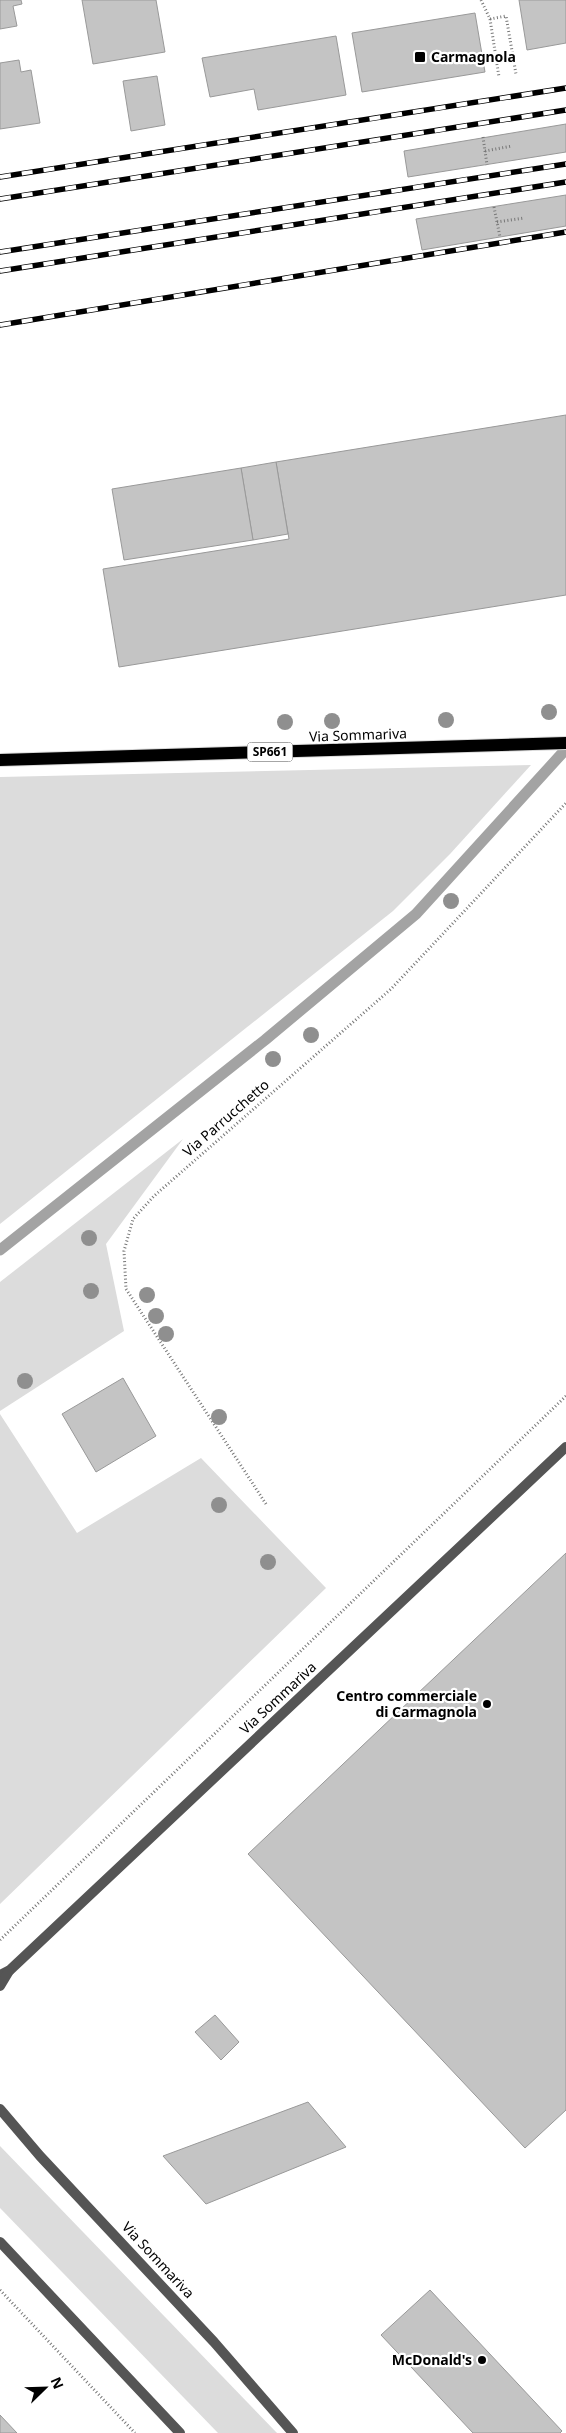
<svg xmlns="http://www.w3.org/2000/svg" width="566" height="2433" viewBox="0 0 566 2433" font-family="'Noto Sans',sans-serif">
	<rect width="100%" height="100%" fill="#fff"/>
	<g fill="#dcdcdc">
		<path d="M531,765L450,854L393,911L0,1224V777Z"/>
		<path d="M183,1139L106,1244L124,1331L0,1411V1282Z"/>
		<path d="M0,1414L77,1533L201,1458L326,1588L0,1904Z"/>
		<path d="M0,2146L277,2433H218L0,2208Z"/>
	</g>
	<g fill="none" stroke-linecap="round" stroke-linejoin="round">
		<path stroke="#a3a3a3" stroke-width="11" d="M0,1250L265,1040L416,914L566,749"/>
	</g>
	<g fill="#c4c4c4" stroke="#999">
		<path d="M0,0H21L22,4L13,6L17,26L0,29Z"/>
		<path d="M82,0H156L165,52L93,64Z"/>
		<path d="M519,0H566V43L527,50Z"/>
		<path d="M475,13L485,72L362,92L352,33Z"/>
		<path d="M336,36L346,95L258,110L254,89L210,97L202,58Z"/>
		<path d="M19,60L21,72L31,70L40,123L0,129V63Z"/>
		<path d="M157,76L165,125L131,131L123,81Z"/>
		<path d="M566,124V152L408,177L404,151Z"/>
		<path d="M566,195V226L422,250L416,219Z"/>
		<path d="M566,415V595L119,667L103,569L289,539L276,462Z"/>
		<path d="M276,462L288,534L253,540L241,468Z"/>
		<path d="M241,468L253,540L124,560L112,489Z"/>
		<path d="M123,1378L156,1436L96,1472L62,1414Z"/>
		<path d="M566,1553V2110L525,2148L248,1854Z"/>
		<path d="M215,2015L239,2042L221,2060L195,2032Z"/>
		<path d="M308,2102L346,2147L206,2204L163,2156Z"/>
		<path d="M430,2290L562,2431L560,2433H473L381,2335Z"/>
		<path d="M0,2415L17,2433H0Z"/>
	</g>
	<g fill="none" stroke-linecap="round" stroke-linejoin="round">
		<defs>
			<path id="primary" d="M0,760L566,743"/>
		</defs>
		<use href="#primary" stroke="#dbdbdb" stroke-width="14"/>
		<g stroke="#777" stroke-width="3" stroke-dasharray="1 2.5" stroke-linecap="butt">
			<path d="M481,0L490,19L499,77"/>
			<path d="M490,19L506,16L516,74"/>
			<path d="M483,137L487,165"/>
			<path d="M485,151L512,146"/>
			<path d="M494,207L500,237"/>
			<path d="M497,222L524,218"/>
			<path d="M266,1504L126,1289L124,1251L133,1219L154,1196L391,989L566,803"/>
			<path d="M0,1940L566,1396"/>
			<path d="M0,2290L135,2433"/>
		</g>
		<g stroke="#555" stroke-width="10">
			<path d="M0,1975L10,1970L566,1447"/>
			<path d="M0,1986L9,1971"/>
			<path d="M0,2109L40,2156L214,2342L293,2433"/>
			<path d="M0,2242L180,2433"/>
		</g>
		<use href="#primary" stroke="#000" stroke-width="12"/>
		<defs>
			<g id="rail">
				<path d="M0,177L566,88"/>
				<path d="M0,199L566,110"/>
				<path d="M0,252L566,164"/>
				<path d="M0,271L566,182"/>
				<path d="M0,325L566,232"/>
			</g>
		</defs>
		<use href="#rail" stroke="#000" stroke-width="5.5"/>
		<use href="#rail" stroke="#fff" stroke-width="4" stroke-dasharray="11" stroke-linecap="butt"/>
	</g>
	<g fill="#8f8f8f">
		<circle cx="549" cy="712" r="8"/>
		<circle cx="446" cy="720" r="8"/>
		<circle cx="332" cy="721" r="8"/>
		<circle cx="285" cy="722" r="8"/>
		<circle cx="451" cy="901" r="8"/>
		<circle cx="311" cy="1035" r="8"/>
		<circle cx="273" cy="1059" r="8"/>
		<circle cx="89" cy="1238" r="8"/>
		<circle cx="91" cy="1291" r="8"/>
		<circle cx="147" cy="1295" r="8"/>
		<circle cx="156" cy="1316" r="8"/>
		<circle cx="166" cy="1334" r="8"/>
		<circle cx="25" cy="1381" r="8"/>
		<circle cx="219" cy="1417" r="8"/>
		<circle cx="219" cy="1505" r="8"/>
		<circle cx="268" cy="1562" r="8"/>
	</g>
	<g fill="#000" stroke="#fff" stroke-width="2">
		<rect x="414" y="51" width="12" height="12" rx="2.5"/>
		<circle cx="487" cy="1704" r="5"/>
		<circle cx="482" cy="2360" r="5"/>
	</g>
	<g text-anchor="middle" stroke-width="4.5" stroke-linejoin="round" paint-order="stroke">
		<rect fill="#fff" stroke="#4c4c4c" stroke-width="1" x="247.5" y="742.5" width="45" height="19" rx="4"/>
		<g font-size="12" font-weight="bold" fill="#000">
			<text x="270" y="756">SP661</text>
		</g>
		<g font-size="14" font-weight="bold" fill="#000" stroke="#fff" text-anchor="end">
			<text x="431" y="62" text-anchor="start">Carmagnola</text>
			<text x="477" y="1701">Centro commerciale<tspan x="477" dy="16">di Carmagnola</tspan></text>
			<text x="472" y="2365">McDonald's</text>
		</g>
		<g font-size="14" fill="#000" stroke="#fff">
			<text transform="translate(358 735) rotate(-2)" y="5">Via Sommariva</text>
			<text transform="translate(226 1118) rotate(-41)" y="5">Via Parrucchetto</text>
			<text transform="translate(278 1698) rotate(-43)" y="5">Via Sommariva</text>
			<text transform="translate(158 2260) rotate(47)" y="5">Via Sommariva</text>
		</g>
	</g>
	<g transform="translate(45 2388) rotate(67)" stroke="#ffffff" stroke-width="4" paint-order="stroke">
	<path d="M0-4L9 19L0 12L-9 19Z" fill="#000000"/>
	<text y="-8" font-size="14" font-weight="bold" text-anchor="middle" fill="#000000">N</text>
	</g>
</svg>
